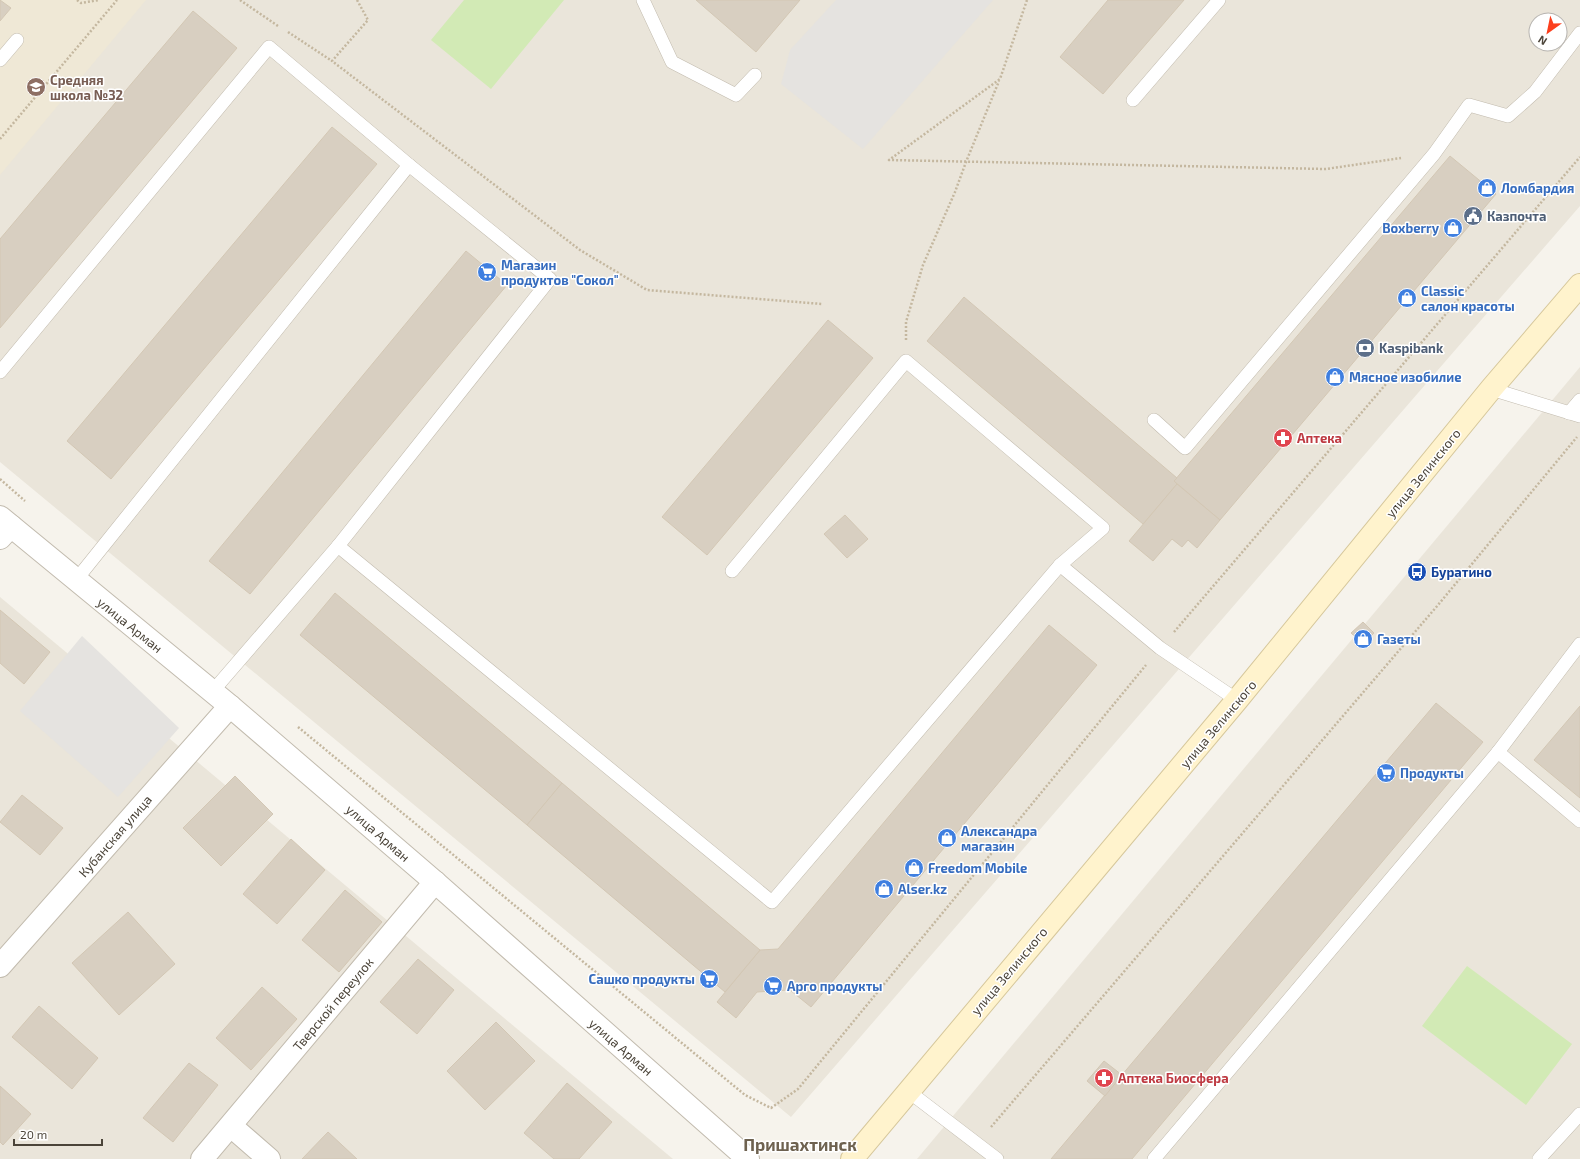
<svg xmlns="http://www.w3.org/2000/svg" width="1580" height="1159" viewBox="0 0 1580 1159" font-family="'Exo 2',sans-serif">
	<rect width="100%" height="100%" fill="#f6f3ec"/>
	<g fill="#eae5da" fill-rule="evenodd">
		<path d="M0,0H1580V206L791,1117L0,462ZM1536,20H1560V44H1536Z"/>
		<path d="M1580,367V1159H917Z"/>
		<path d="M0,597L673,1159H0Z"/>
	</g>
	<path fill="#efe8d6" d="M0,0H146L0,175Z"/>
	<g fill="#d2eab5">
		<path d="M464,0H564L491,89L431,40Z"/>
		<path d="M1467,966L1572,1044L1526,1105L1422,1026Z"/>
	</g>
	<g fill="#e5e3e0">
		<path d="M836,0H993L863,149L781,84L790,50Z"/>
		<path d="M82,636L179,728L118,797L20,711Z"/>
	</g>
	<g fill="#d8cfc1" stroke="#d3c7b4">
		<path d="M0,0L11,8L0,21Z"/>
		<path d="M696,0H800L756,52Z"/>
		<path d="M1108,0H1184L1103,94L1060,57Z"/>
		<path d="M193,11L237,48L0,328V239Z"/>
		<path d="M332,127L377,164L111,479L67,441Z"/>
		<path d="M1450,156L1496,194L1220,520L1174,481Z"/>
		<path d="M466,251L507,285L250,594L209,561Z"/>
		<path d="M964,297L1177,478L1174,481L1177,484L1143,524L927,341Z"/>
		<path d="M828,320L873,358L707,555L662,517Z"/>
		<path d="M1177,484L1220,520L1197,548L1188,540L1182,547L1172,539L1153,561L1129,541Z"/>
		<path d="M845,515L868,539L847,558L824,534Z"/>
		<path d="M335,593L562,783L527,825L300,635Z"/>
		<path d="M0,610L50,652L24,684L0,663Z"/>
		<path d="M1363,622L1374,633L1363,644L1351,633Z"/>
		<path d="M1049,625L1097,665L811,1007L790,990L757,992L736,1018L717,1002L760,950L778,949Z"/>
		<path d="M1436,703L1483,742L1132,1159H1051Z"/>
		<path d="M1580,706V798L1534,760Z"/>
		<path d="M235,776L273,814L221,866L183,828Z"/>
		<path d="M562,783L760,950L725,992L527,825Z"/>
		<path d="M22,795L63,828L40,855L0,822Z"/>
		<path d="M291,839L325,870L277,924L243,894Z"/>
		<path d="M345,890L382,922L339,972L302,940Z"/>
		<path d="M128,912L175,964L119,1015L72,963Z"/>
		<path d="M418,959L454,990L417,1034L380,1002Z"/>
		<path d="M262,987L297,1019L251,1070L216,1038Z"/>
		<path d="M39,1006L98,1058L72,1089L12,1037Z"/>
		<path d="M496,1022L535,1061L485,1110L447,1071Z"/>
		<path d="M1104,1061L1122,1075L1105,1096L1087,1081Z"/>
		<path d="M189,1063L218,1085L173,1142L143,1118Z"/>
		<path d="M567,1083L612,1122L579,1159H554L524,1133Z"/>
		<path d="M0,1086L31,1114L3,1145L0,1142Z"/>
		<path d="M328,1132L357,1159H302Z"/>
	</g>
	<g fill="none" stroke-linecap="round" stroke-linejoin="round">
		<defs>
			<g id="service">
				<path d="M643,0L672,62L736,95L755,75"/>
				<path d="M0,60L17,40"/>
				<path d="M1133,100L1219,0"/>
				<path d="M0,372L269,47L409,165L550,279L338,546"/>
				<path d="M1491,389L1580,416"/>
				<path d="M1569,413L1580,400"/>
				<path d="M1154,420L1185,448L1434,154L1469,105L1508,116L1535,92L1580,33"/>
				<path d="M732,571L906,361L1103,528L1060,565"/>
				<path d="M76,580L409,165"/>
				<path d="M212,692L338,546L772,902L1060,565L1160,648L1237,700"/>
				<path d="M1498,752L1580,644"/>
				<path d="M908,1091L997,1159"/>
				<path d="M1154,1159L1498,752L1580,821"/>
				<path d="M1539,1159L1580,1114"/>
			</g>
			<g id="minor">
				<path d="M0,538L11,526"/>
				<path d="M0,966L230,706"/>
				<path d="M231,1126L269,1159"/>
				<path d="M202,1159L435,882"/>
			</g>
			<path id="tertiary" d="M0,517L230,706L435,882L748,1159"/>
			<path id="secondary" d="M852,1159L1237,700L1491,389L1580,285"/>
		</defs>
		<use href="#service" stroke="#c2bbae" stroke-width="14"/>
		<use href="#minor" stroke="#c2bbae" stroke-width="24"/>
		<use href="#tertiary" stroke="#c2bbae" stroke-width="24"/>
		<use href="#secondary" stroke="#d6c79b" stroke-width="24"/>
		<g stroke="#c4b79f" stroke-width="2.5" stroke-dasharray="2 2" stroke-linecap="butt">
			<path d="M77,0L81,3L99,0"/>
			<path d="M240,0L278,26"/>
			<path d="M357,0L368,20L332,61L580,250L647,290L822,304"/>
			<path d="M1027,0L1000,79L889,160L1326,169L1401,158"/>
			<path d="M288,32L332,61"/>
			<path d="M0,139L117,0"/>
			<path d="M906,340V322L923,265L955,192L966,162L999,81"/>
			<path d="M0,479L25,501"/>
			<path d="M1174,632L1580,157"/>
			<path d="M298,727L745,1095L771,1108L798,1089L1146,665"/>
			<path d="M991,1127L1438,605L1577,437"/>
		</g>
		<use href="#service" stroke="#fff" stroke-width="13"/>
		<use href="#minor" stroke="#fff" stroke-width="22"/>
		<use href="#tertiary" stroke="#fff" stroke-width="22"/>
		<use href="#secondary" stroke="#fff3cd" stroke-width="22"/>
	</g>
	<defs>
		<symbol id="school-disc" viewBox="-11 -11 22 22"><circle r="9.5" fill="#8d6e63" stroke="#fff"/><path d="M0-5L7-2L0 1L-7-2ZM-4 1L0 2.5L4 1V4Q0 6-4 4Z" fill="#fff"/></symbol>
		<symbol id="shop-disc" viewBox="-11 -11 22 22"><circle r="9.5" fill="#3f7fe0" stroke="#fff"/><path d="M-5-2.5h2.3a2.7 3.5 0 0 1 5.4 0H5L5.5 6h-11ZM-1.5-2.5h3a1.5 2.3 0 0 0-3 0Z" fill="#fff"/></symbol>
		<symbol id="civic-disc" viewBox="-11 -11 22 22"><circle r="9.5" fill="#5c6f8a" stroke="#fff"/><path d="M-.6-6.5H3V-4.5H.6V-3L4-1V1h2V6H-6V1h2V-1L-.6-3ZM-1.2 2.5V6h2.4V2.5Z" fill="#fff"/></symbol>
		<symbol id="supermarket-disc" viewBox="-11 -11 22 22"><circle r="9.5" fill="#3f7fe0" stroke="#fff"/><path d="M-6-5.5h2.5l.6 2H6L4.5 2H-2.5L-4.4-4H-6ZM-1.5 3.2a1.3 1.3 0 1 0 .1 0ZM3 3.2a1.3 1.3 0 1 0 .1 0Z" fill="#fff"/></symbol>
		<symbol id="bank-disc" viewBox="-11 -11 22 22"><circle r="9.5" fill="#5c6f8a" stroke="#fff"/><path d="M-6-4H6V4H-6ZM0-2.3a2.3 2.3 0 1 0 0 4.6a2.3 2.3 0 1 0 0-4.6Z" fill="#fff"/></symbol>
		<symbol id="pharmacy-disc" viewBox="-11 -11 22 22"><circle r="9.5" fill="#e0444e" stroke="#fff"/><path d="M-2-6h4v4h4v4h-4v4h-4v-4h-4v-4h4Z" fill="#fff"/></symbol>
		<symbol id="bus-disc" viewBox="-11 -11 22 22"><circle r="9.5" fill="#1a4fb4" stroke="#fff"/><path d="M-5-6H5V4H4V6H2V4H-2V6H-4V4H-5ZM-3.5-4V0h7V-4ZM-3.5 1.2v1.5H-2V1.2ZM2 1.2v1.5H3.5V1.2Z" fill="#fff"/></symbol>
	</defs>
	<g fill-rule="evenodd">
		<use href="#school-disc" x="25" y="76" width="22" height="22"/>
		<use href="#shop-disc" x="1476" y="177" width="22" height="22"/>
		<use href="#civic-disc" x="1462" y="205" width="22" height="22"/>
		<use href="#shop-disc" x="1442" y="217" width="22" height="22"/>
		<use href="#supermarket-disc" x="476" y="261" width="22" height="22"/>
		<use href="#shop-disc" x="1396" y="287" width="22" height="22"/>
		<use href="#bank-disc" x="1354" y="337" width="22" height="22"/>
		<use href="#shop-disc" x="1324" y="366" width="22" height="22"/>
		<use href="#pharmacy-disc" x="1272" y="427" width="22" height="22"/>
		<use href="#bus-disc" x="1406" y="561" width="22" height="22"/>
		<use href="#shop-disc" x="1352" y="628" width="22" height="22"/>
		<use href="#supermarket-disc" x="1375" y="762" width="22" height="22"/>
		<use href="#shop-disc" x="936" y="827" width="22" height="22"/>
		<use href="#shop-disc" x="903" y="857" width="22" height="22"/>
		<use href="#shop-disc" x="873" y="878" width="22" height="22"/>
		<use href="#supermarket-disc" x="698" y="968" width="22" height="22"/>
		<use href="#supermarket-disc" x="762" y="975" width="22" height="22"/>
		<use href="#pharmacy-disc" x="1093" y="1067" width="22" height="22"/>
	</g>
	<g text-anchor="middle" stroke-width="3" stroke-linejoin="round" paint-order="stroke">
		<g font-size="13" font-weight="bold" fill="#785e54" stroke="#fff" text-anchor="start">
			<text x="50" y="85">Средняя<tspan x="50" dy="15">школа №32</tspan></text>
		</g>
		<g font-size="13" font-weight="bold" fill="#366cbe" stroke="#fff" text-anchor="start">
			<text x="1501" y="193">Ломбардия</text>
			<text x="1439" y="233" text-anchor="end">Boxberry</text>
			<text x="501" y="270">Магазин<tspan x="501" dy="15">продуктов "Сокол"</tspan></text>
			<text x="1421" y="296">Classic<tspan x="1421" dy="15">салон красоты</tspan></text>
			<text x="1349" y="382">Мясное изобилие</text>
			<text x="1377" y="644">Газеты</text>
			<text x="1400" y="778">Продукты</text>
			<text x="961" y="836">Александра<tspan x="961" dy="15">магазин</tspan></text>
			<text x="928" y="873">Freedom Mobile</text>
			<text x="898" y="894">Alser.kz</text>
			<text x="695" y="984" text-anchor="end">Сашко продукты</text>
			<text x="787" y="991">Арго продукты</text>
		</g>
		<g font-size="13" font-weight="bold" fill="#4e5e75" stroke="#fff" text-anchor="start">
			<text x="1487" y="221">Казпочта</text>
			<text x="1379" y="353">Kaspibank</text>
		</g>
		<g font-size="13" font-weight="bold" fill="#be3a42" stroke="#fff" text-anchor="start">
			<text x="1297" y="443">Аптека</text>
			<text x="1118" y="1083">Аптека Биосфера</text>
		</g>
		<g font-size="13" fill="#4b4439" stroke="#fff">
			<text transform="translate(1423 473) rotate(-51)" y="5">улица Зелинского</text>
			<text transform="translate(130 625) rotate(39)" y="5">улица Арман</text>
			<text transform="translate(1218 724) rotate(-50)" y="5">улица Зелинского</text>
			<text transform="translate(378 833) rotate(41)" y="5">улица Арман</text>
			<text transform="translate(115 836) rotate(-49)" y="5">Кубанская улица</text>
			<text transform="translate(1009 971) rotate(-50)" y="5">улица Зелинского</text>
			<text transform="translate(333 1004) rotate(-50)" y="5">Тверской переулок</text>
			<text transform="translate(621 1047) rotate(41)" y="5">улица Арман</text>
		</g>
		<g font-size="13" font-weight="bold" fill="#164399" stroke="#fff" text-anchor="start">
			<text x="1431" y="577">Буратино</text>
		</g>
		<g font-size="17" font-weight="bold" fill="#6e6250" stroke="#fff">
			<text x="800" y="1151">Пришахтинск</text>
		</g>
	</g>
	<g transform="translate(1548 32) rotate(213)"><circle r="19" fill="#ffffff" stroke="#b7b4b0"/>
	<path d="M0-3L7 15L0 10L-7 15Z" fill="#fc3f1d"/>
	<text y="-6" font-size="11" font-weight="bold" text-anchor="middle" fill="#4b4439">N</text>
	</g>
	<path d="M14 1139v6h88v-6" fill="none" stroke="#4b4439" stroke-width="2"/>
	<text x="20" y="1139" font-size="12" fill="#4b4439" stroke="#ffffff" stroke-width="3" paint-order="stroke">20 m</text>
</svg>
